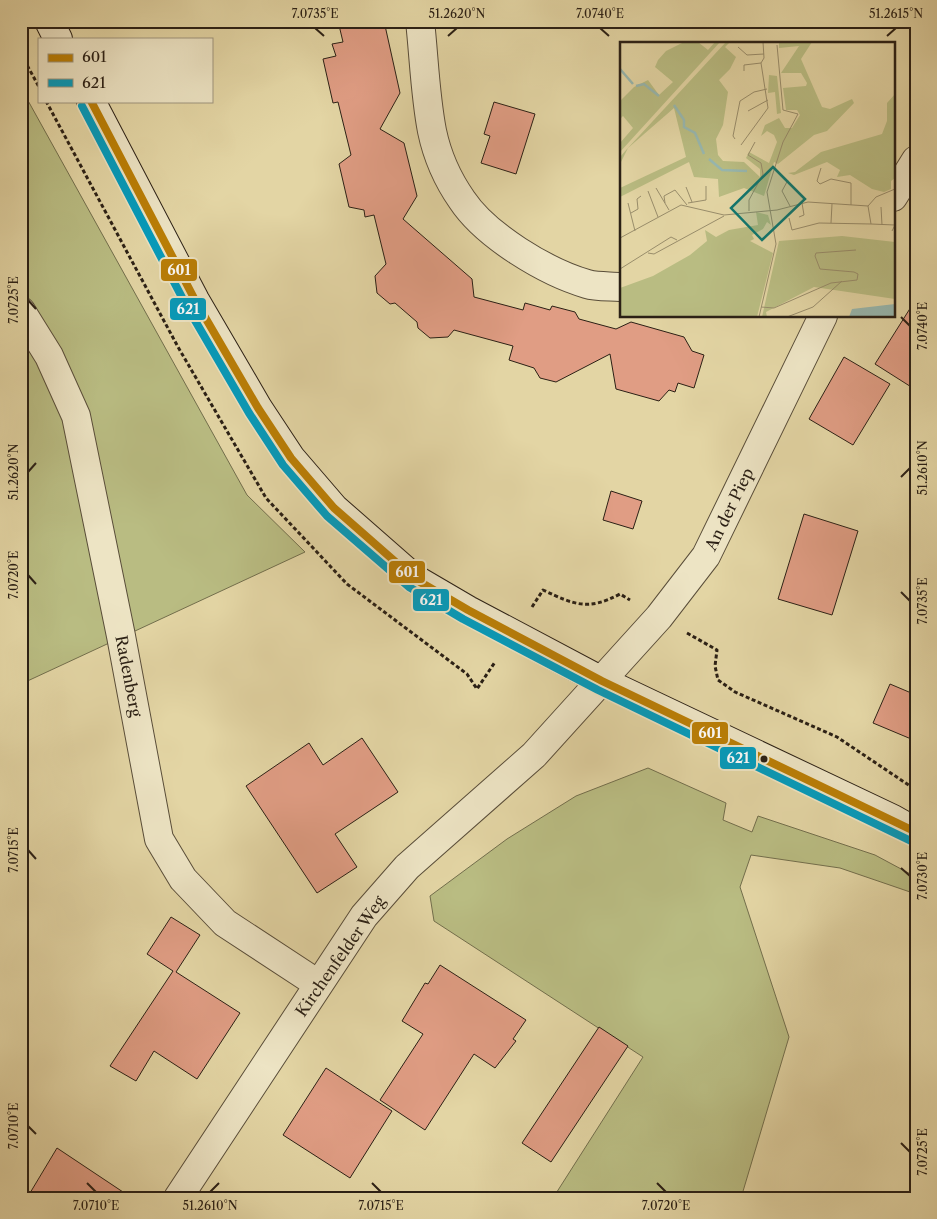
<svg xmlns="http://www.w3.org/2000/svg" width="937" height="1219" viewBox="0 0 937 1219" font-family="'Libre Caslon Text',serif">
	<rect width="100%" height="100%" fill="#e3d5a4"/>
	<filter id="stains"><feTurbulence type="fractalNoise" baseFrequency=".004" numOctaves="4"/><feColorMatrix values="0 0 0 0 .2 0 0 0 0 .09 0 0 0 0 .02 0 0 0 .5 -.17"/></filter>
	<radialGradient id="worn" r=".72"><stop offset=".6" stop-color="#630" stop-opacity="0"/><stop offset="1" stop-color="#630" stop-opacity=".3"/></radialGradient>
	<g fill="#b9bc82" stroke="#726e4c">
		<path d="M21,88L247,495L305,552L21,684Z"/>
		<path d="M648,768L726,803L723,820L752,832L758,816L875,855L916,877V894L840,868L751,855L740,887L789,1037L741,1198H553L643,1057L434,921L430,896L507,839L576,796Z"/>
	</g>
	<g fill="#e09d84" stroke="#2b2015">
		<path d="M338,21H384L400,93L380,129L404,143L417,196L403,219L472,279L474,297L523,310L525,303L550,310L552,306L575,312L579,319L616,329L631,322L684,337L692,351L704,355L694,388L678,383L675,392L669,390L659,401L616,389L610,354L556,382L540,378L534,368L509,360L513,346L454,330L448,337L430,338L418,328L417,322L395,303L390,304L377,293L375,276L386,264L374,215L365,217L364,210L349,207L339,164L351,155L338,102L333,103L323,59L336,56L332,44L343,42Z"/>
		<path d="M494,102L535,114L516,174L481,163L490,136L484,134Z"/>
		<path d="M916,299V390L875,364Z"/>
		<path d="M844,357L890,384L853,445L809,419Z"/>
		<path d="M611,491L642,501L633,529L603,520Z"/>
		<path d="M804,514L858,531L832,615L778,599Z"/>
		<path d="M890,684L916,695V741L873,723Z"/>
		<path d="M362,738L398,792L335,834L357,867L317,893L246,786L309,743L323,765Z"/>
		<path d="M171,917L200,935L176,972L240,1013L197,1079L154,1051L136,1081L110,1066L173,971L147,954Z"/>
		<path d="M440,965L526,1020L513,1039L516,1041L495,1068L474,1054L425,1130L380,1100L423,1034L402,1021L425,983L428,984Z"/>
		<path d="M599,1027L628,1046L551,1162L522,1143Z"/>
		<path d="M326,1068L392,1111L350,1178L283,1135Z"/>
		<path d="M57,1148L132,1198H27Z"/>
	</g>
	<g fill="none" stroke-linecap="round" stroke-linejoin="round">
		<defs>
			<g id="minor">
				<path d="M420,21C424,57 425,95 432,131C437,155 448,180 462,200C486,236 546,272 587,284C597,287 610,286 621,287"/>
				<path d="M893,197L916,160"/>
				<path d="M21,311L49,356L76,416L121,636L159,839L183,879L225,923L318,984"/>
				<path d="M178,1198L364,916L407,867L534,755L659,617L706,556L823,316"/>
			</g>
			<g id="secondary">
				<path d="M49,21L58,39"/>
				<path d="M91,101L195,300L258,408L291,458L334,508L415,579L468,610L602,681L893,819L916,832"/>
			</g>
		</defs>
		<use href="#minor" stroke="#594d39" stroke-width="30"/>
		<use href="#secondary" stroke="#2b2015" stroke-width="30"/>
		<g stroke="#2b2015" stroke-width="3" stroke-dasharray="4 2.5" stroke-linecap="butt">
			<path d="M21,54L39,87"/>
			<path d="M46,101L178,347L266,498L347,584L467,674L477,689L495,662"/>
			<path d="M532,607L543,590C575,605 588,611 620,594L630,600"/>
			<path d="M687,633L717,650L715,666L718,680L735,692L837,737L916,790"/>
		</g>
		<use href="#minor" stroke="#ede4c4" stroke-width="28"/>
		<use href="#secondary" stroke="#ede4c4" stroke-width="28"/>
		<defs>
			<path id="bus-1" d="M91,101L195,300L258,408L291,458L334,508L415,579L468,610L602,681L916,832"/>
			<path id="bus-2" d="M82,106L186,305L249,413L283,465L327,516L409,587L463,619L598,690L911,841"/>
		</defs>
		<use href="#bus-1" stroke="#ede4c4" stroke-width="11"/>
		<use href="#bus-2" stroke="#ede4c4" stroke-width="11"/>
		<use href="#bus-1" stroke="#ba7e06" stroke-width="8"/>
		<use href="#bus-2" stroke="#049bbc" stroke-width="8"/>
	</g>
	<path fill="none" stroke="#2b2015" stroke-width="2" d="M315,28L324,36M600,28L609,36M448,36L457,28M887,36L896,28M28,300L36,309M901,317L910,326M28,472L36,463M901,477L910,468M28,575L36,584M901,592L910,601M28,850L36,859M901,868L910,876M28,1126L36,1134M901,1143L910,1152M87,1183L96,1192M372,1183L381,1192M657,1183L666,1192M210,1192L219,1183"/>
	<circle fill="#2b2015" stroke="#ede4c4" stroke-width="2" cx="764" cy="759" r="4.5"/>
	<g text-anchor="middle" stroke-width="4.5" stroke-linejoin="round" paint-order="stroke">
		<g font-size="16" fill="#2b2015" stroke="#ede4c4">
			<text transform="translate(729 509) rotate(-64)" y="6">An der Piep</text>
			<text transform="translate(129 676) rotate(79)" y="6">Radenberg</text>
			<text transform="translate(340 956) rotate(-55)" y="6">Kirchenfelder Weg</text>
		</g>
	</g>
	<g transform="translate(620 42)">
		<rect width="275" height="275" fill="#e3d5a4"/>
		<path d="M64,0H78L88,8L95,0H100L0,110V101L13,86L3,74L0,77V59L14,45L28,38L39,53L53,40L35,25L38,18L46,9ZM106,0H110L105,5L116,15L110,27L99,38L108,50L103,83L96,97L98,113L103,119L124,120L140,135V127L126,116L129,110L149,121L157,100L154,93L147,89L141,94L145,83L159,76L165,86H172L180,73L177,68H166L163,46L186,44L187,41L181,31H161L179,4L159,6V0H192L181,17L202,65L210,67L232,57L234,61L207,89L194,93L158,122L154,120L144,154L124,146L99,155L98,137L74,135L69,120L0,155V146L66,115L54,66L8,106L0,122V115L7,107ZM149,33L157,34L161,71L157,72L155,50L148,51ZM275,52V136L271,139V147L264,150L252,147L230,133L217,135L220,128L207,120L174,133L168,131L175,130L201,110L262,92L267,79V61ZM136,170L148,173L151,183L147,180L143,187L132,193L134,197L130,199L153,211L137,275H0V246L33,234L70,213L87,199L85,188L96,195L109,188L138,183ZM222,194L275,200V257L194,245L146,270L147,275H142L159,199Z" fill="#b9bc82"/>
		<path d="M275,262V275H229L232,267Z" fill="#97b7af"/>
		<path fill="none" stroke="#97b7af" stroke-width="2.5" d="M0,27L13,42M16,44L24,42L39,54M54,63L64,78V85L75,91L84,112M89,117L102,128L127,129"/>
		<path fill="none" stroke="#998d6b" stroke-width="1" d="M118,5L127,13L144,12M124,29V23L141,21M128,69L148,58M115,97L113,94L120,59L134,50L147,47M121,103L148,66L141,21L144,16L143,0M201,126L197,139L200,142L211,137L231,141V163M168,138L162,149L170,164M66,145L72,160M36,146L49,168M28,149L38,175M8,161L15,189M45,161L44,154L55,148L67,163M68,161L86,158V144M248,164L251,182L275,183L272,189M248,164L256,155L275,147M261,165L262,183M129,169V158L143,132L141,121L128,113L135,100M11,171L18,167L17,157L21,154M179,175L184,173L182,161M169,176L172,188L199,181L251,182M211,181L212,162M0,196L61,163L104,173L157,168L188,160L248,164M28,211L34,212L104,174M0,227L51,195L57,198M141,265L154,266L211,241L237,238L238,232L234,230L200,227L195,214L196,211L236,208M139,275L156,202L147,150L163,100L178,72L163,68L157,3M167,275L193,265L222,239"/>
		<path fill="#0f766e" fill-opacity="0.15" stroke="#0f766e" stroke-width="2.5" d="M153,125L185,157L142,198L111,166Z"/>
		<rect width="275" height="275" fill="none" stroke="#2b2015" stroke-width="2.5"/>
	</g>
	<g stroke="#ede4c4" stroke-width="2">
		<rect x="160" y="258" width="38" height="24" rx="5" fill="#ba7e06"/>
		<rect x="169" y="297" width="38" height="24" rx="5" fill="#049bbc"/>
		<rect x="388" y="560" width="38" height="24" rx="5" fill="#ba7e06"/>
		<rect x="412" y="588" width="38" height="24" rx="5" fill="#049bbc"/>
		<rect x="691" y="721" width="38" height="24" rx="5" fill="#ba7e06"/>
		<rect x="719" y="746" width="38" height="24" rx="5" fill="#049bbc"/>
	</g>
	<g font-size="14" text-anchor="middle" font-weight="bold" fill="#fff">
		<text x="179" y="275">601</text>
		<text x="188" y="314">621</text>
		<text x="407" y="577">601</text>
		<text x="431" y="605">621</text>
		<text x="710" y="738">601</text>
		<text x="738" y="763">621</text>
	</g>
	<rect width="937" height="1219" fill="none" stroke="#e3d5a4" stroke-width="55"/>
	<rect x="38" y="38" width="175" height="65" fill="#ede4c4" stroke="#9f967e"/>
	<rect x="48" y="54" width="25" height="8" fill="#ba7e06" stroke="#9f967e"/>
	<text x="82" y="62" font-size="15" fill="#2b2015">601</text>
	<rect x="48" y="79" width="25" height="8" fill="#049bbc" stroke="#9f967e"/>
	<text x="82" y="88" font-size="15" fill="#2b2015">621</text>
	<rect x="28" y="28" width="882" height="1164" fill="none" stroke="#2b2015" stroke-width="2"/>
	<g font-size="12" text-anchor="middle" fill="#2b2015">
		<text x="315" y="18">7.0735°E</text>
		<text x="457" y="18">51.2620°N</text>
		<text x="600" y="18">7.0740°E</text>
		<text x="896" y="18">51.2615°N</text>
		<text transform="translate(14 300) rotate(-90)" y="4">7.0725°E</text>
		<text transform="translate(923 326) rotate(-90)" y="4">7.0740°E</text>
		<text transform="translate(923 468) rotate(-90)" y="4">51.2610°N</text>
		<text transform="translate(14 472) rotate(-90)" y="4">51.2620°N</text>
		<text transform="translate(14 575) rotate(-90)" y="4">7.0720°E</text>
		<text transform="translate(923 601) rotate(-90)" y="4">7.0735°E</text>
		<text transform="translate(14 850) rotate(-90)" y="4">7.0715°E</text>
		<text transform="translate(923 876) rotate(-90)" y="4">7.0730°E</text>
		<text transform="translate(14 1126) rotate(-90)" y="4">7.0710°E</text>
		<text transform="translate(923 1152) rotate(-90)" y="4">7.0725°E</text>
		<text x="96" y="1210">7.0710°E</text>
		<text x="210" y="1210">51.2610°N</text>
		<text x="381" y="1210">7.0715°E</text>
		<text x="666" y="1210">7.0720°E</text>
	</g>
	<rect width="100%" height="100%" filter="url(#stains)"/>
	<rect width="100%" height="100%" fill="url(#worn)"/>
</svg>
